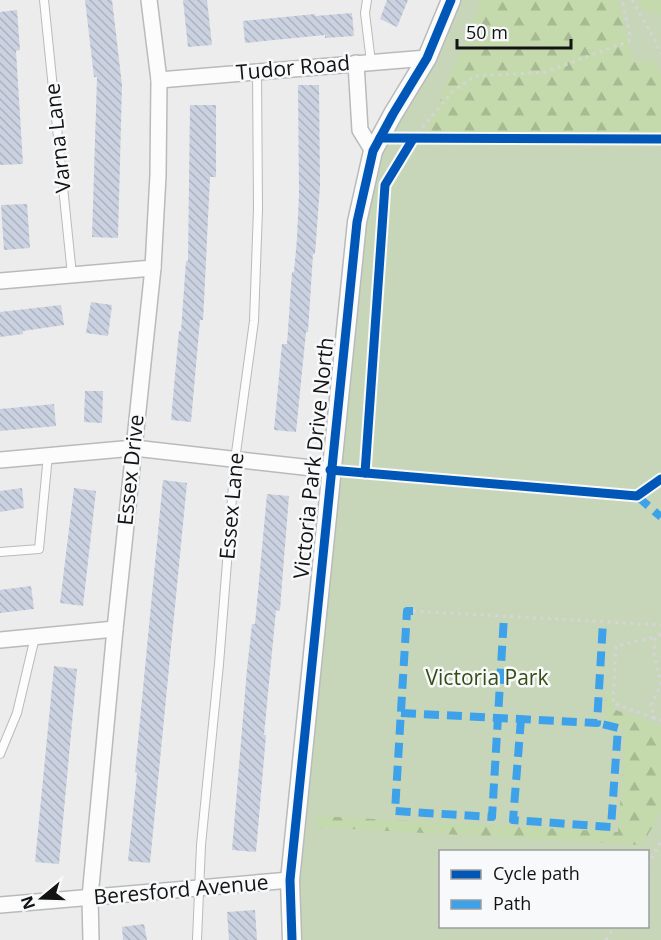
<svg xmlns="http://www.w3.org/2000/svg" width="661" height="940" viewBox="0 0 661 940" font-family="'Open Sans',sans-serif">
	<defs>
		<pattern id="forest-firs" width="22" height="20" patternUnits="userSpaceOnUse" patternTransform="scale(1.5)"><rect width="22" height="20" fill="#c4daac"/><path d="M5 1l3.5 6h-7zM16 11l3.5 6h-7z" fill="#a8ba93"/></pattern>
		<pattern id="building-back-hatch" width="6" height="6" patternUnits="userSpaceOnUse" patternTransform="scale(1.5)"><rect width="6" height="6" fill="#cad1e0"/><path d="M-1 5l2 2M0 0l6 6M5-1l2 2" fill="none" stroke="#adb3bf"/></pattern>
	</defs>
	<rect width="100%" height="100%" fill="#ececec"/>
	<path fill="#c7d6b8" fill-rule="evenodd" d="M451,0H661V940H292L290,880L373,151ZM440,852H648V926H440Z"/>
	<g fill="url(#forest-firs)">
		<path d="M480,0H618L634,62L654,60L661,74V132L657,135L426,133L478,12Z"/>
		<path d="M637,0H661V14L646,12Z"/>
		<path d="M606,692H613V709L661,726V812L642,845L316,827L317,816L618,832L626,728L605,724Z"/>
	</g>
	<g fill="url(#building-back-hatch)">
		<path d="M85,0H112L122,85L118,238L92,237L97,77H94Z"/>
		<path d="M183,0H207L212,45L188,47Z"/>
		<path d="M387,0H408L397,27L380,19Z"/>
		<path d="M17,10L20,50L16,51L23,164L0,165V12Z"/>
		<path d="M352,13L354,36L325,38V35L245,43L243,21L315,14V16Z"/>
		<path d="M298,85H319L320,186L315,254H313L308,332H306L296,432L274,430L282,344H287L292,272H294L297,238L299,194Z"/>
		<path d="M190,105H216V177H210L204,302L203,320H200L191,422L171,420L179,331H181L186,261H188Z"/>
		<path d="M27,204L30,248L4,250L1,205Z"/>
		<path d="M91,302L112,305L108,336L86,333Z"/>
		<path d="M61,305L64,325L23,331V334L0,337V312Z"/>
		<path d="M85,391H103L102,423L84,422Z"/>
		<path d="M54,404L56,426L0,431V409Z"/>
		<path d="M163,480L187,483L150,863L128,861L137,773L135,772Z"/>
		<path d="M22,488L24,508L0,512V491Z"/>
		<path d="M74,488L96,491L83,606L60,603Z"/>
		<path d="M267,494L289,496L281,596L280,611L276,610L264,735H266L256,852L232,850L247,669L252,624H255Z"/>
		<path d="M31,586L34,609L0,613V590Z"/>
		<path d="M54,666L77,669L59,864L35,862Z"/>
		<path d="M255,910L257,940H229L227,912Z"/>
		<path d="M144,924L147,940H123L122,927Z"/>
	</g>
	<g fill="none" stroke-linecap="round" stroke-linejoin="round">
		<defs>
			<g id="service">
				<path d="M44,0L72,275"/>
				<path d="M367,0L365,13L371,62"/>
				<path d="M0,552L39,549L48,455"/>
				<path d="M0,754L17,713L35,637"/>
				<path d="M197,940L201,845L219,664L235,460L254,321L258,209L257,71"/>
			</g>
			<g id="minor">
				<path d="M356,63L360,130L373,151"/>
				<path d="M159,80L427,58"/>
				<path d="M0,281L153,268"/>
				<path d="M0,460L134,448L330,470"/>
				<path d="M0,640L115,629"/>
				<path d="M0,905L290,880"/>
				<path d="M91,940L90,897L115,629L153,268L158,175L159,80L149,0"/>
			</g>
			<path id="tertiary" d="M292,940L290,880L357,222L373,151L393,114L427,58L451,0"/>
		</defs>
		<use href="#service" stroke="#bababa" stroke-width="10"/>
		<use href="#minor" stroke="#bababa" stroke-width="18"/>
		<use href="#tertiary" stroke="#bababa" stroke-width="21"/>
		<g stroke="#d5d5d5" stroke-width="3" stroke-dasharray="3 4.5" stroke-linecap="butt">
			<path d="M632,0L651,33L661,54"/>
			<path d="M413,139L453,91L475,76L546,72L629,41L630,35L622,0"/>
			<path d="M413,611L661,625"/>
			<path d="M661,634L655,637L654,654L661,684L651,705L654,718L661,720"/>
			<path d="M654,718L613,703L616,646L655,637"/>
			<path d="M648,865L661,841"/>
			<path d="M606,940L614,926"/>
		</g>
		<use href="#service" stroke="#fcfcfc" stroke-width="8"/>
		<use href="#minor" stroke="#fcfcfc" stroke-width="15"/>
		<use href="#tertiary" stroke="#fcfcfc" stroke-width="18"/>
		<g stroke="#3da2ea" stroke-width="8" stroke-dasharray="15 8" stroke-linecap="butt">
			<path d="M637,496L661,517"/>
			<path d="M413,611H407L395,811L492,817L504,616"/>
			<path d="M401,713L597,723L603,622"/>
			<path d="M521,719L513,820L611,827L618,728L597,723"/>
		</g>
		<defs>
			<g id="cycleway">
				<path d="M380,138L661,139"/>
				<path d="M330,470L637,496L661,479"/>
				<path d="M365,473L385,185L413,139"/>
				<path d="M292,940L290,880L357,222L373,151L393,114L427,58L451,0"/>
			</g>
		</defs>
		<use href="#cycleway" stroke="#f8f9fa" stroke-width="13"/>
		<use href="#cycleway" stroke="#0057b8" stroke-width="9"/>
	</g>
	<g text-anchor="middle" stroke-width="5" stroke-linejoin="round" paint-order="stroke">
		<g font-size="21" fill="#131314" stroke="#f8f9fa">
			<text transform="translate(293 68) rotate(-5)" y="7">Tudor Road</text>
			<text transform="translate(58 138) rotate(-96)" y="7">Varna Lane</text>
			<text transform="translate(314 458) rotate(-84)" y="7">Victoria Park Drive North</text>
			<text transform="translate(131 470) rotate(-84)" y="7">Essex Drive</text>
			<text transform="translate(232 506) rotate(-85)" y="7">Essex Lane</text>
			<text transform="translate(181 890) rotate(-5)" y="7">Beresford Avenue</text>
		</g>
		<g font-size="21" fill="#344d12" stroke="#f8f9fa">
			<text x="487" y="685">Victoria Park</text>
		</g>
	</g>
	<rect x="439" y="850" width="210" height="78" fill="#f8f9fa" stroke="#9c9d9e" stroke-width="1.5"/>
	<rect x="451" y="870" width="30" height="9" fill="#0057b8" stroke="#9c9d9e" stroke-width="1.5"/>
	<text x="493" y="880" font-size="18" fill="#131314">Cycle path</text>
	<rect x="451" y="900" width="30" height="9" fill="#3da2ea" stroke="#9c9d9e" stroke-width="1.5"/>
	<text x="493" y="910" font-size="18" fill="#131314">Path</text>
	<g transform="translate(42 898) rotate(251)" stroke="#f8f9fa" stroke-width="4.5" paint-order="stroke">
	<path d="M0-4.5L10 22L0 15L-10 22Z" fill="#131314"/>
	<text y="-9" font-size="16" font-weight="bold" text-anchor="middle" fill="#131314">N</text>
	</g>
	<path d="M457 39v9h114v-9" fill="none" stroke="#131314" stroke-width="3"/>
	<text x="466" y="39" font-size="18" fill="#131314" stroke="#f8f9fa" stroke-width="4.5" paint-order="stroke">50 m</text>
</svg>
